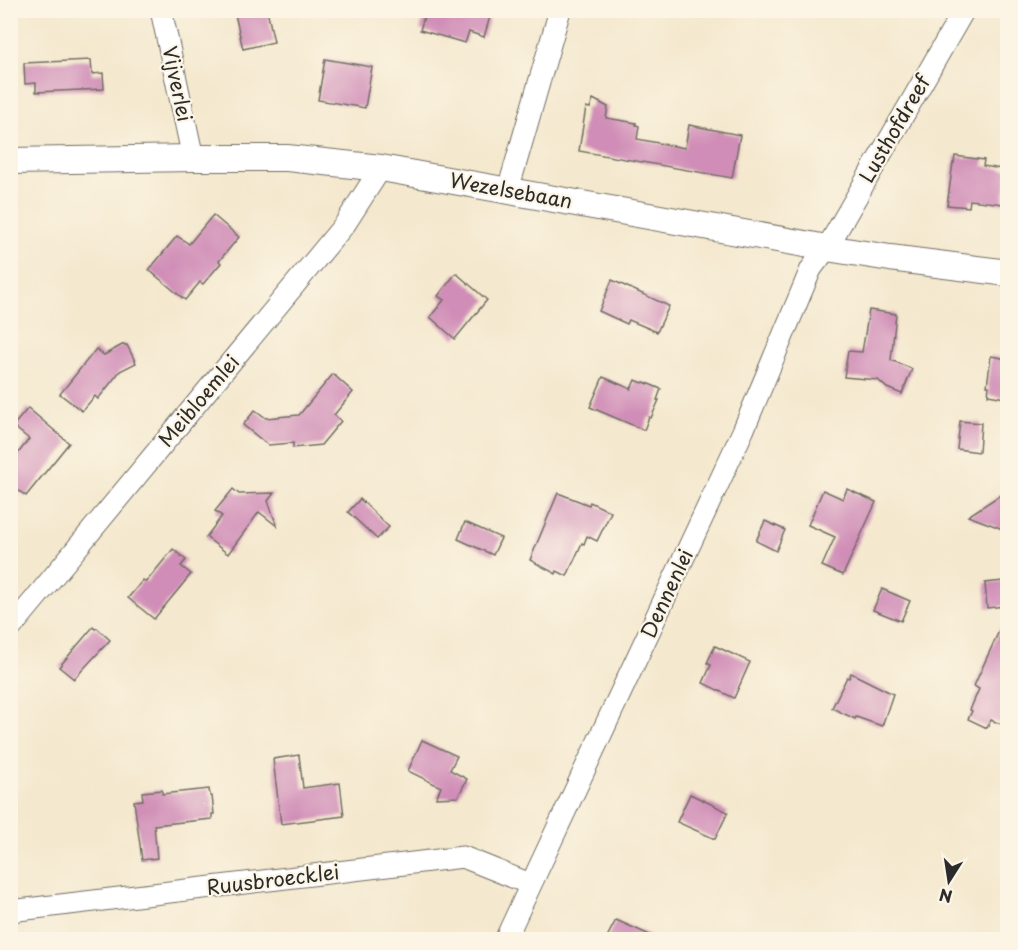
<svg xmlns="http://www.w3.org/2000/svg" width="1018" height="950" viewBox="0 0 1018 950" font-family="'Playpen Sans',sans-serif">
	<rect width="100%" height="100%" fill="#fcf5e5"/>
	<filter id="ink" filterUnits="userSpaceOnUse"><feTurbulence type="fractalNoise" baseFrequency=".0167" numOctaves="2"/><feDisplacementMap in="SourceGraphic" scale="12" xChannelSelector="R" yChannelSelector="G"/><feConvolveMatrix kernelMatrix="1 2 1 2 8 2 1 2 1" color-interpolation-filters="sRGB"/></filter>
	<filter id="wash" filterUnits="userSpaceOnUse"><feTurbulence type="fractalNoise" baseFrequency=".008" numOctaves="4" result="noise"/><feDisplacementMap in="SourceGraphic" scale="24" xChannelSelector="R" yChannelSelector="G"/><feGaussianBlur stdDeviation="1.35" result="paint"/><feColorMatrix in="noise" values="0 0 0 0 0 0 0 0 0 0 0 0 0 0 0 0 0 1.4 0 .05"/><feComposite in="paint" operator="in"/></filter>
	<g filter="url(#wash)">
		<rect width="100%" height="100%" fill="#f4e8ce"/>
		<g id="blocks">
			<g fill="#d08db7">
				<path d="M234,10H267L274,42L243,49Z"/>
				<path d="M426,10H492L484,37L469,32L465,43L420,30Z"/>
				<path d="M325,59L372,67L365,108L318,100Z"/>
				<path d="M91,60L92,74L103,73L104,89L36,92V83L25,84L24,63Z"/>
				<path d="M593,99L608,107L606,118L636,123V125L639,126L637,139L685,148L689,125L740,135L732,178L579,151L586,107L590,108Z"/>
				<path d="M955,156L984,160L983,166L1008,170L1003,204L970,200L969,207L947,205L953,163H954Z"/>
				<path d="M213,215L239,237L219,261L221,263L203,284L200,282L185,300L149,270L177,236L189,244Z"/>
				<path d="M456,273L487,300L455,339L430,317L444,300L438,296Z"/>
				<path d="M612,280L669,306L657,332L629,320L627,324L599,311Z"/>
				<path d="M869,310L896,314L891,360L912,369L902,394L887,388L878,380L844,377L848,351L862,352Z"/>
				<path d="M124,344L125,345H127L136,363L120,371L98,399L95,396L82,411L60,394L96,349L104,355Z"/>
				<path d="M991,356L1008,359V388H1006L1005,398L988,395L989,386H987Z"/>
				<path d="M333,374L353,392L334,415L341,421L321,445L293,448V443L268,445L243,425L255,410L266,418L299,415Z"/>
				<path d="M603,377L631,389L635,380L643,383L644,382L661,389L657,400H659L651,418L649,417L644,430L590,407Z"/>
				<path d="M28,408L69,443L26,496L10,484V464L29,439L13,426Z"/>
				<path d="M960,421L981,423L979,452L957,449Z"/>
				<path d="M233,489L239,494L274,493L268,501L277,526L259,512L228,554L206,537L222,516L215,511Z"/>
				<path d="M847,489L876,502L843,575L822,566L835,537L808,525L823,490L843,499Z"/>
				<path d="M1008,490V531L968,516Z"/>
				<path d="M558,493L589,505L590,502L611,512L597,541L587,536L584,544L582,543L567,576L557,571L556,574L530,560Z"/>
				<path d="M360,499L389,527L377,539L348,512Z"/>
				<path d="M765,521L785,530L776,551L756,541Z"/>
				<path d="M465,522L501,538L493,555L458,539Z"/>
				<path d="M173,549L186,560L181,566L191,574L154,619L128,598L143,580L146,582Z"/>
				<path d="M1003,581L1005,606L987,608L985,583Z"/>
				<path d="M882,589L910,601L901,621L873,610Z"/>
				<path d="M1008,611V727L991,720L987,728L968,719L972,711L970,710L979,689L974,686Z"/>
				<path d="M93,627L95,629L97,628L110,640L74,679L59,667Z"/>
				<path d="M715,646L750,662L734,698L703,683L711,665L707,663Z"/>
				<path d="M851,673L893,694L882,726L856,717L855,719L832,708L847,677L849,678Z"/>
				<path d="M422,740L457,756L450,770L467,779L458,797L436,798L441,787L408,771Z"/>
				<path d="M299,755L303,788L340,783L344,816L281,824L273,759Z"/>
				<path d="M209,789L210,796H212L214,814H212V819L154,825L157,858L142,860L134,801L143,800L142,792L162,790V794Z"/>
				<path d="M690,794L728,812L715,839L677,822Z"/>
				<path d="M616,920L659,939H606Z"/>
			</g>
		</g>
	</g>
	<g filter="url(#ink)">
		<use href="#blocks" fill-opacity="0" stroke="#716d64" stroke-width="1.5"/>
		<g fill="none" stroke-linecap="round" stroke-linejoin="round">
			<defs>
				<g id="minor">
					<path d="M161,10L193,158"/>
					<path d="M508,190L560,10"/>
					<path d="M10,629L345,224L381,168"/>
					<path d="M10,911L463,857L530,884"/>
					<path d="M505,940L743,431L811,269L827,248L964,10"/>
				</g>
				<path id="tertiary" d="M10,161L193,158H287L381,168L827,248L890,258L1008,273"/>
			</defs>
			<use href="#minor" stroke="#716d64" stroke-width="23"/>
			<use href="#tertiary" stroke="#716d64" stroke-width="28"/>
			<use href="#minor" stroke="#fff" stroke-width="21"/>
			<use href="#tertiary" stroke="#fff" stroke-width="26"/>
		</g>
	</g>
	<g text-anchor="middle" stroke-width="4.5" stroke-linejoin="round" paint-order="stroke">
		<g font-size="20" fill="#2b2b2b" stroke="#fcf5e5">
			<text transform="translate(177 84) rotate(78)" y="7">Vijverlei</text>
			<text transform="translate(895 129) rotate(-60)" y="7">Lusthofdreef</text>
			<text transform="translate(511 191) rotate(10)" y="7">Wezelsebaan</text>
			<text transform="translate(199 401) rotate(-50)" y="7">Meibloemlei</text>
			<text transform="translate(667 594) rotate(-65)" y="7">Dennenlei</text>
			<text transform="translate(273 880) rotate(-7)" y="7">Ruusbroecklei</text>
		</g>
	</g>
	<rect width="1018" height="950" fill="none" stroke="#fcf5e5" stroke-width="36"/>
	<g transform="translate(949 881) rotate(192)" stroke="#fcf5e5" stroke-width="4.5" paint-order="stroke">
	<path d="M0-4.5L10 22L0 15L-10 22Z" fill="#2b2b2b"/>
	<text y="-9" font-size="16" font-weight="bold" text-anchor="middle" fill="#2b2b2b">N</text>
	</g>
</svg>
